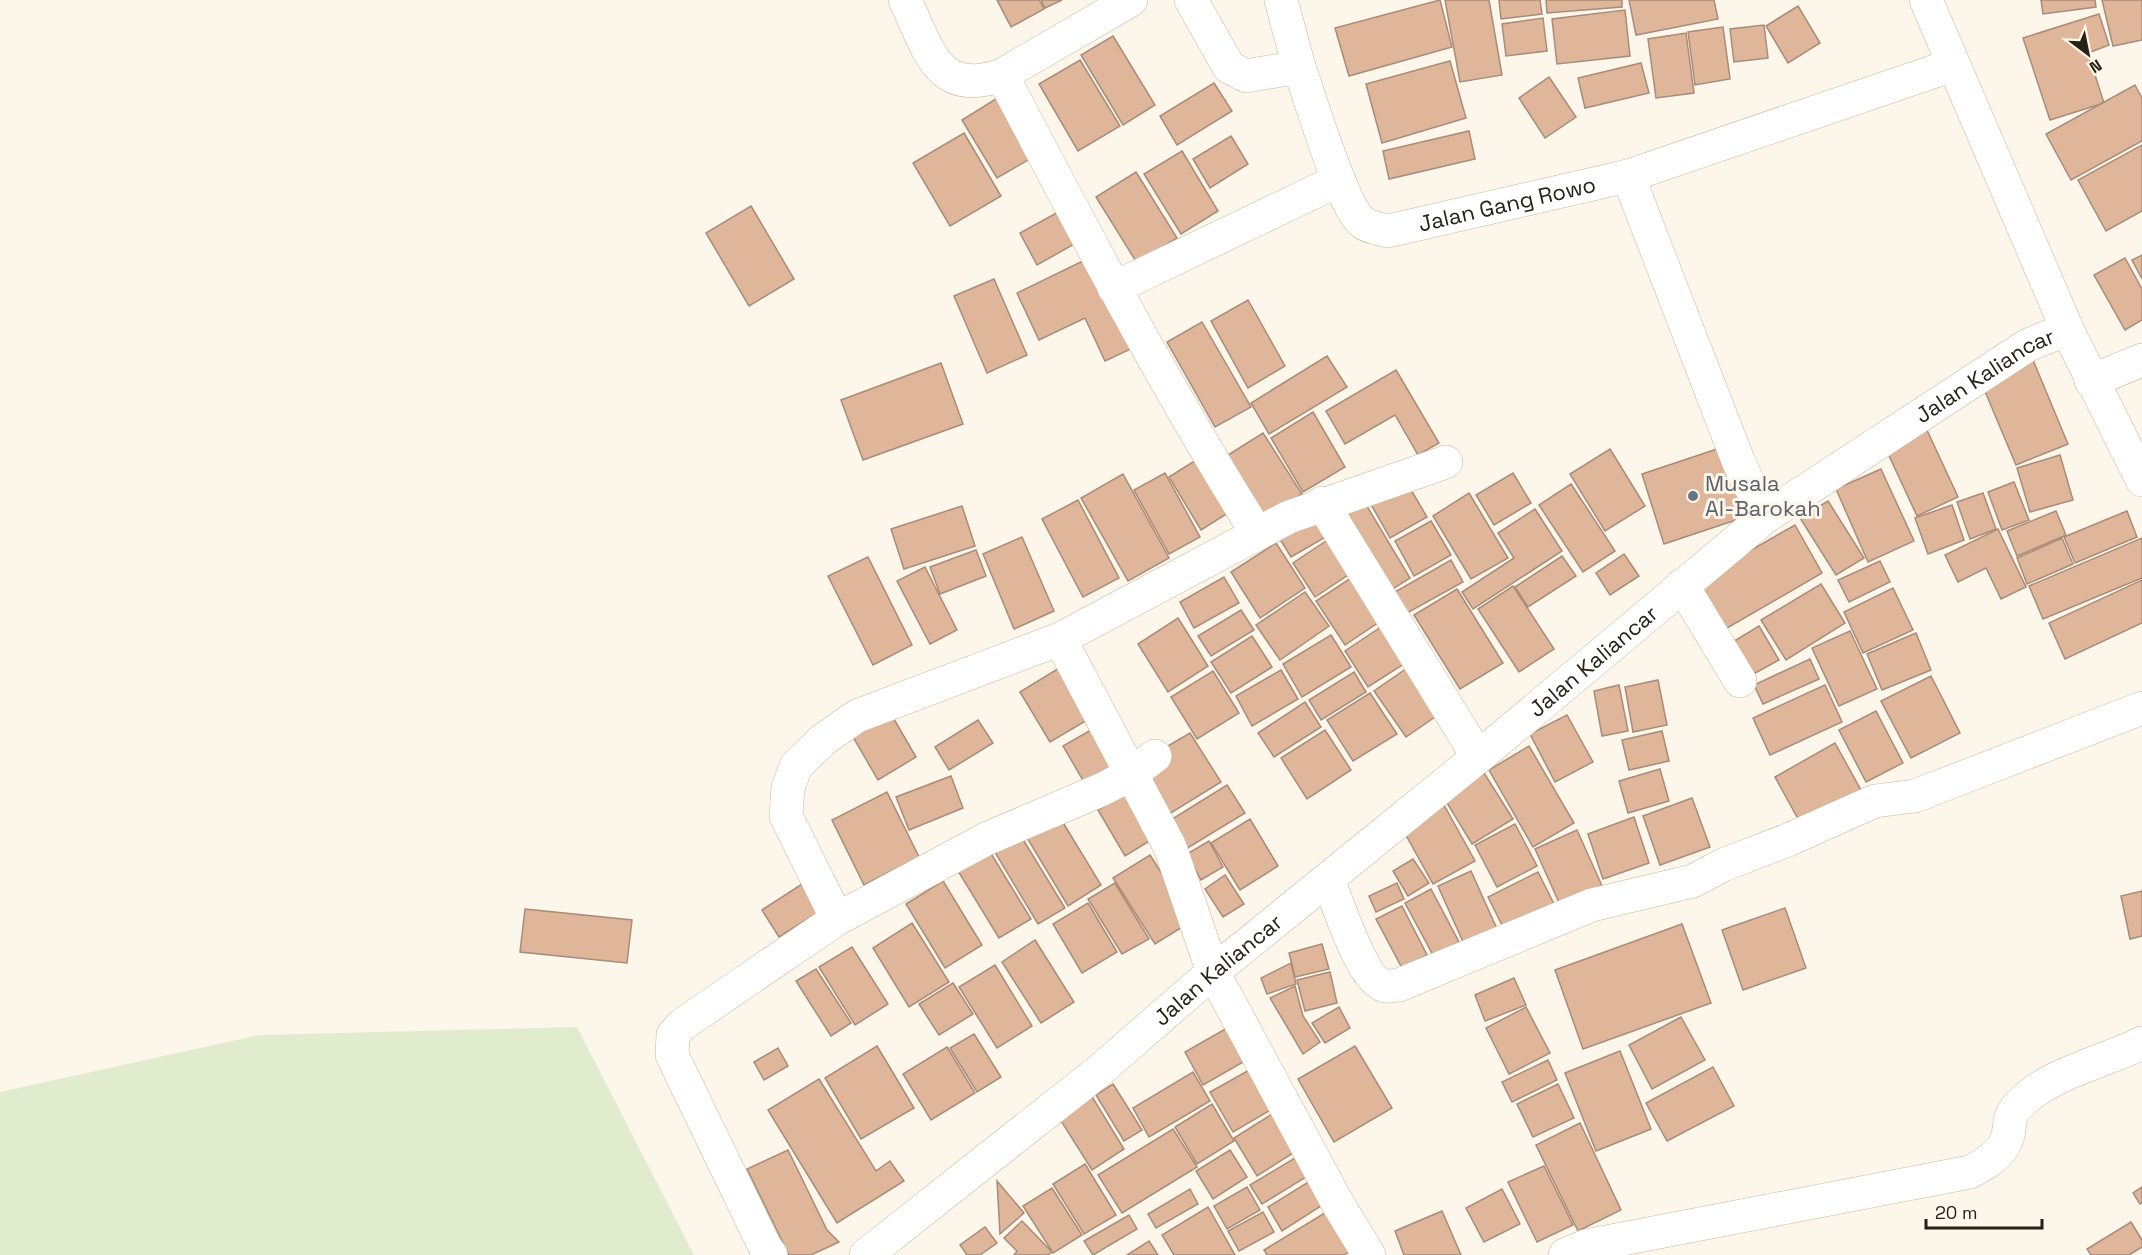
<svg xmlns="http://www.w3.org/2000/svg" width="2142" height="1255" viewBox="0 0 2142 1255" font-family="'Space Grotesk',sans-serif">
	<rect width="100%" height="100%" fill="#fdf6ea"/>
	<path fill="#e1ebce" d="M577,1027L694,1255H0V1092L259,1035Z"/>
	<g fill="#dfb69a" stroke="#a88c79" stroke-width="1.5">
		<path d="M997,0H1039L1044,9L1011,27Z"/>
		<path d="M1041,0H1062L1045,8Z"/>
		<path d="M1440,0L1452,47L1349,76L1335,28Z"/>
		<path d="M1445,0H1489L1502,75L1460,82Z"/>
		<path d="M1499,0H1540L1542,14L1501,19Z"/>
		<path d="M1546,0H1622V7L1547,13Z"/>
		<path d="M1629,0H1714L1718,19L1636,35Z"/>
		<path d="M2041,0H2095L2096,7L2043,14Z"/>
		<path d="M2102,0H2142V40L2113,46Z"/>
		<path d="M1798,6L1820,43L1788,63L1766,26Z"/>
		<path d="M1625,10L1630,56L1557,64L1552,19Z"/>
		<path d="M2099,14L2109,45L2088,53L2104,103L2050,120L2023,38Z"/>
		<path d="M1543,18L1547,51L1506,56L1502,24Z"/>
		<path d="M1764,25L1768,58L1734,62L1730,29Z"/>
		<path d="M1723,27L1730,79L1695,85L1688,32Z"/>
		<path d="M1686,33L1694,93L1656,98L1648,39Z"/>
		<path d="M1113,36L1155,105L1123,125L1081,55Z"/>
		<path d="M1080,60L1120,126L1078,151L1039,84Z"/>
		<path d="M1450,61L1466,118L1382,143L1366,84Z"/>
		<path d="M1641,63L1649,93L1585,108L1578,78Z"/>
		<path d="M1549,77L1576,117L1545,138L1519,98Z"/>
		<path d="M1214,83L1232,111L1177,145L1160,116Z"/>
		<path d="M2135,85L2142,98V141L2071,180L2046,134Z"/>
		<path d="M999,97L1035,156L997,178L962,120Z"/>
		<path d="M1469,131L1475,159L1389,179L1383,151Z"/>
		<path d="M964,133L1001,196L950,226L913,163Z"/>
		<path d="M1231,136L1248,164L1210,188L1193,159Z"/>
		<path d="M2142,145V211L2106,231L2078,180Z"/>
		<path d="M1182,151L1218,211L1181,234L1144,174Z"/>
		<path d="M1136,172L1177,238L1137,263L1096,197Z"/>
		<path d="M751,206L794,279L749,306L706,233Z"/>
		<path d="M1060,211L1076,243L1037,265L1020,233Z"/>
		<path d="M2142,255V279L2132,260Z"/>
		<path d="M1093,256L1135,347L1105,361L1085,318L1039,340L1017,293Z"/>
		<path d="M2125,258L2142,289V320L2125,330L2094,275Z"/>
		<path d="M994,279L1027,355L987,373L954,296Z"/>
		<path d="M1248,300L1285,366L1248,388L1211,321Z"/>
		<path d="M1202,322L1251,407L1215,427L1167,342Z"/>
		<path d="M1327,356L1347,387L1269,434L1251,403Z"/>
		<path d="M2033,360L2068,444L2016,465L1981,382Z"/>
		<path d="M941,363L963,424L863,460L841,400Z"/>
		<path d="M1396,370L1439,443L1418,455L1395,415L1345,444L1326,411Z"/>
		<path d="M1313,412L1345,467L1303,492L1271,438Z"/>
		<path d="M1926,428L1958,497L1917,516L1885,447Z"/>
		<path d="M1263,433L1302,494L1258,521L1220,460Z"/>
		<path d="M1723,447L1745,517L1664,544L1642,474Z"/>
		<path d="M1610,449L1645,506L1605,531L1570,474Z"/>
		<path d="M1204,455L1236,508L1201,530L1169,477Z"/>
		<path d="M2060,455L2073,500L2030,512L2017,468Z"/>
		<path d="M1881,469L1914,541L1868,562L1836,489Z"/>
		<path d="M1165,473L1200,537L1169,554L1134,490Z"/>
		<path d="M1513,473L1531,503L1494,525L1476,495Z"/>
		<path d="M1123,474L1169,558L1128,581L1081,498Z"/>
		<path d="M1404,478L1427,517L1390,538L1368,499Z"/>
		<path d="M2014,482L2029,520L2002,530L1988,492Z"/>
		<path d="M1571,484L1615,551L1583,572L1539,505Z"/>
		<path d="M1469,493L1508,558L1471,579L1433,516Z"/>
		<path d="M1983,493L1996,529L1970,539L1957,502Z"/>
		<path d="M1078,500L1119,578L1083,597L1042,519Z"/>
		<path d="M1828,501L1864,558L1836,575L1800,518Z"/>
		<path d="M1365,503L1410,578L1391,590L1346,514Z"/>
		<path d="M1952,505L1964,540L1928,554L1915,518Z"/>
		<path d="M962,506L975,546L904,569L891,529Z"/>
		<path d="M1535,509L1562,551L1473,609L1462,592L1514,558L1498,533Z"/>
		<path d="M2056,511L2066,535L2017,556L2007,531Z"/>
		<path d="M2127,511L2137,537L2075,563L2064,537Z"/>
		<path d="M1316,514L1329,535L1291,557L1278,536Z"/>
		<path d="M1431,521L1451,555L1414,576L1395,541Z"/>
		<path d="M1795,525L1822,573L1722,631L1695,582Z"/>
		<path d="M1998,529L2026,587L2001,599L1986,568L1958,582L1945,555Z"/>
		<path d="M1022,537L1054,611L1014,629L983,554Z"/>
		<path d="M2062,538L2073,564L2027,584L2017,558Z"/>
		<path d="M2142,538V578L2043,619L2029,586Z"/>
		<path d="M1329,539L1351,573L1315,597L1293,563Z"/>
		<path d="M1276,543L1305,588L1260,618L1231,572Z"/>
		<path d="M976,550L986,576L940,594L930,567Z"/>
		<path d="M1624,554L1639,576L1610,595L1596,573Z"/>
		<path d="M1562,556L1576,576L1528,607L1515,587Z"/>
		<path d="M868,557L912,645L873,665L828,576Z"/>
		<path d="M1451,560L1463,582L1407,613L1395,592Z"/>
		<path d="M1880,561L1890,582L1849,602L1838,580Z"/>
		<path d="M925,567L957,630L930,644L897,581Z"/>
		<path d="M1224,577L1239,603L1194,628L1180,602Z"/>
		<path d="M1351,578L1379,622L1345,645L1316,601Z"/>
		<path d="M2142,580V623L2065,659L2049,623Z"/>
		<path d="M1821,584L1845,623L1786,660L1761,620Z"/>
		<path d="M1513,586L1554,649L1519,672L1478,609Z"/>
		<path d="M1893,588L1913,630L1863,653L1844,612Z"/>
		<path d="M1457,589L1503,663L1460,689L1414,615Z"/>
		<path d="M1305,592L1329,626L1280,660L1256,625Z"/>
		<path d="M1241,610L1254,630L1211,656L1198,636Z"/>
		<path d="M1178,618L1208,666L1168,692L1138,644Z"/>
		<path d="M1387,623L1410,660L1368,687L1345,651Z"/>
		<path d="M1759,626L1779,660L1750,676L1731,643Z"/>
		<path d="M1850,631L1877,689L1839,706L1812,648Z"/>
		<path d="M1916,633L1931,670L1882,690L1867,654Z"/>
		<path d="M1331,635L1351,667L1302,697L1283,664Z"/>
		<path d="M1252,636L1272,667L1231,693L1211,662Z"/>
		<path d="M1810,659L1819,679L1763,704L1754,685Z"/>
		<path d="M1413,664L1445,710L1406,737L1374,691Z"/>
		<path d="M1064,665L1094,716L1050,742L1020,692Z"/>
		<path d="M1281,670L1298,699L1252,726L1236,696Z"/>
		<path d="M1213,671L1239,713L1197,739L1171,697Z"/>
		<path d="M1354,672L1366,692L1321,720L1309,700Z"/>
		<path d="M1931,676L1960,733L1911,758L1881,701Z"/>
		<path d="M1658,680L1667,725L1633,732L1625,687Z"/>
		<path d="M1619,685L1628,731L1602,736L1594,691Z"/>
		<path d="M1825,685L1842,722L1770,755L1753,718Z"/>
		<path d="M1370,693L1397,734L1353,761L1327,720Z"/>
		<path d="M1305,702L1321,727L1274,757L1258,733Z"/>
		<path d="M1876,711L1903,763L1866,782L1839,730Z"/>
		<path d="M891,714L916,757L878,780L853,737Z"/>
		<path d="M1567,715L1593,762L1555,782L1530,734Z"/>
		<path d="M978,720L993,743L949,770L935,747Z"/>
		<path d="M1098,726L1119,762L1084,782L1063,746Z"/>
		<path d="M1325,730L1351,770L1307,799L1281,758Z"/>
		<path d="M1662,731L1669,761L1629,770L1622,740Z"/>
		<path d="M1190,733L1221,782L1166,816L1151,784L1161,750Z"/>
		<path d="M1835,743L1862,792L1802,826L1775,777Z"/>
		<path d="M1529,746L1574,823L1533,847L1489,770Z"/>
		<path d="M1660,769L1669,801L1628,813L1619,781Z"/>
		<path d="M1484,773L1513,819L1472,844L1444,798Z"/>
		<path d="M951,776L963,808L909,830L896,797Z"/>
		<path d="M1227,785L1245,813L1186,849L1169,821Z"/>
		<path d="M887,792L919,857L864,885L832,820Z"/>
		<path d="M1128,792L1156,837L1125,856L1098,810Z"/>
		<path d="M1692,798L1710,847L1660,865L1643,816Z"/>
		<path d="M1444,805L1475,861L1433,884L1402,828Z"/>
		<path d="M1059,816L1101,885L1068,906L1026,836Z"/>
		<path d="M1634,817L1649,863L1603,879L1588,834Z"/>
		<path d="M1250,819L1278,866L1240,890L1211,843Z"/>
		<path d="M1515,824L1537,866L1497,887L1475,845Z"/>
		<path d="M1577,830L1603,888L1561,907L1535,849Z"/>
		<path d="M1019,833L1065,908L1038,924L993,849Z"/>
		<path d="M1209,841L1223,867L1201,880L1187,854Z"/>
		<path d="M987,847L1031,919L999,938L955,866Z"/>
		<path d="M1150,855L1192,921L1155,944L1113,878Z"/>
		<path d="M1413,859L1429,883L1408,896L1393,871Z"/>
		<path d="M1471,871L1497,929L1464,944L1438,886Z"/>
		<path d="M1538,872L1556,908L1506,933L1488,897Z"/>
		<path d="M1225,875L1244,904L1223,917L1205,889Z"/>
		<path d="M943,881L982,945L945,968L906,904Z"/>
		<path d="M1115,883L1149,939L1122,954L1088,899Z"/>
		<path d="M1397,883L1404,899L1376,912L1369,896Z"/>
		<path d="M802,884L819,912L779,937L762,910Z"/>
		<path d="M1431,889L1459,942L1433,955L1405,903Z"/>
		<path d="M2142,891V936L2130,939L2121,896Z"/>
		<path d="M1088,903L1117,952L1082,973L1053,924Z"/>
		<path d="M1402,906L1427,955L1402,968L1376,919Z"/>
		<path d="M1785,908L1806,968L1743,990L1722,930Z"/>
		<path d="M525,909L632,920L627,963L520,952Z"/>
		<path d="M912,923L949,982L909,1007L873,948Z"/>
		<path d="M1682,924L1711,1003L1583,1049L1555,970Z"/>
		<path d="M1035,940L1074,1002L1041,1023L1002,962Z"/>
		<path d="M1322,944L1329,969L1295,977L1289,953Z"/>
		<path d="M852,947L888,1004L855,1025L819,967Z"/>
		<path d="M1291,963L1296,984L1267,994L1261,978Z"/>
		<path d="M995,965L1032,1026L997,1048L959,987Z"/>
		<path d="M816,969L851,1023L831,1036L796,981Z"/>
		<path d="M1330,972L1337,1003L1305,1011L1297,980Z"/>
		<path d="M1514,978L1526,1005L1485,1021L1475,995Z"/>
		<path d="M953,983L973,1014L939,1035L919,1004Z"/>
		<path d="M1295,986L1303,1016L1320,1042L1303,1054L1270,998Z"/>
		<path d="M1339,1007L1350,1028L1325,1043L1312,1023Z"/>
		<path d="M1526,1007L1550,1053L1509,1074L1486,1028Z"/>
		<path d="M1681,1017L1705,1060L1652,1089L1629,1045Z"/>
		<path d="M1227,1028L1245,1061L1203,1085L1185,1052Z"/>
		<path d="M974,1034L1001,1077L977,1092L950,1048Z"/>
		<path d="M877,1046L914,1108L861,1139L825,1078Z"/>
		<path d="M1355,1046L1392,1108L1334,1142L1298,1079Z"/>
		<path d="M947,1047L975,1093L931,1120L903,1074Z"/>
		<path d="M778,1048L788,1066L764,1080L754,1062Z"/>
		<path d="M1620,1051L1651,1129L1596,1151L1565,1073Z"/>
		<path d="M1548,1060L1557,1080L1512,1102L1502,1082Z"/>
		<path d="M1713,1067L1734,1106L1667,1141L1646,1103Z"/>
		<path d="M1251,1069L1274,1108L1233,1132L1210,1092Z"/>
		<path d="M1193,1072L1210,1101L1149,1137L1133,1108Z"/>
		<path d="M819,1079L876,1171L890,1161L904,1181L837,1223L768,1110Z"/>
		<path d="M1113,1084L1142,1130L1124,1141L1096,1095Z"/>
		<path d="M1558,1084L1574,1118L1533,1137L1517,1104Z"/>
		<path d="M1091,1095L1124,1149L1092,1170L1058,1116Z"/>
		<path d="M1212,1104L1234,1141L1197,1164L1175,1127Z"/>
		<path d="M1277,1111L1301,1148L1257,1176L1234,1138Z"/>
		<path d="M1580,1123L1621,1210L1578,1231L1536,1145Z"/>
		<path d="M1173,1129L1197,1167L1122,1213L1098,1175Z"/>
		<path d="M788,1150L827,1230L839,1242L811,1255H789L747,1169Z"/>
		<path d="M1230,1150L1247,1177L1213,1199L1196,1171Z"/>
		<path d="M1295,1158L1306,1177L1262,1204L1250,1185Z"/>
		<path d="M1085,1164L1116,1215L1084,1234L1053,1184Z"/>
		<path d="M1544,1166L1573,1225L1537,1242L1508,1182Z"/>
		<path d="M997,1181L1024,1213L1000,1234Z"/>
		<path d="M1310,1181L1324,1204L1282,1231L1268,1207Z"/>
		<path d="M1247,1187L1260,1210L1227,1229L1214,1206Z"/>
		<path d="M2142,1187V1203L2140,1204L2133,1193Z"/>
		<path d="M1052,1188L1082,1235L1053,1253L1023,1206Z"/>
		<path d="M1190,1189L1198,1204L1156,1228L1148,1214Z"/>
		<path d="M1502,1189L1520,1224L1484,1242L1466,1208Z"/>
		<path d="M1208,1207L1235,1255H1174L1162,1235Z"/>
		<path d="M1333,1208L1357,1247L1344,1255H1267L1264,1250Z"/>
		<path d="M1442,1211L1461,1255H1404L1395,1231Z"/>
		<path d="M1263,1212L1274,1232L1239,1251L1228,1231Z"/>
		<path d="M1129,1215L1137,1229L1093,1255L1084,1241Z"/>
		<path d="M1022,1221L1052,1252L1048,1255H1014L1017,1251L1004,1238Z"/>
		<path d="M2131,1222L2142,1240V1247L2129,1255H2091L2087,1249Z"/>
		<path d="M985,1227L997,1243L980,1255H967L960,1245Z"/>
		<path d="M1149,1241L1158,1255H1127Z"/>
	</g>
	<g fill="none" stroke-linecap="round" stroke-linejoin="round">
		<defs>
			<g id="street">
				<path d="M905,0C929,49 936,98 1002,75L1131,0"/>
				<path id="s1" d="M1191,0L1229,67L1246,76L1299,67C1310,97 1341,204 1362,222C1368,227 1380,229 1388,231L1628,176L1953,65"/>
				<path d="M1281,0L1299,67"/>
				<path d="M1002,75C1083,230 1164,385 1257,533"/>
				<path d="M1628,176L1739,463L1765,517"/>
				<path d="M1114,288L1339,180"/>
				<path d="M2067,329L2142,480"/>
				<path d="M2091,381L2142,360"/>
				<path d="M1322,503L1478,757"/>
				<path d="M1682,585L1740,681"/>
				<path d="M1060,639L1170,847L1213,972L1338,1204L1369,1255"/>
				<path d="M1328,880C1338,902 1361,980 1385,986C1389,987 1396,985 1399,985L1592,905L1693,881L1723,865L1788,840L1875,801L1915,796L2142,708"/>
				<path d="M837,919L786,816L788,788L796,766L824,739L857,716L1060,639L1289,517L1446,462"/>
				<path d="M771,1255L765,1247L672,1055L673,1035L683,1024L837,919L986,839L1103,789L1131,774L1155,756"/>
				<path d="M1565,1255L1586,1246L1970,1172C1983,1165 1998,1157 2005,1143C2014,1126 2003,1120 2022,1102C2049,1074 2106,1061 2142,1043"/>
			</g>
			<g id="secondary">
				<path id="s2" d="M866,1255L1099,1071L1213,972L1494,744L1765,517L2028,345L2067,329L1926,0"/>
			</g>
		</defs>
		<use href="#street" stroke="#c9b89b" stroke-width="34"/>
		<use href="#secondary" stroke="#c9b89b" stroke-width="34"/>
		<use href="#street" stroke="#fff" stroke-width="33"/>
		<use href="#secondary" stroke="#fff" stroke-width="33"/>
	</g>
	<circle fill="#6b7280" stroke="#fdf6ea" stroke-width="2" cx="1693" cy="496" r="6"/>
	<g text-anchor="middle" stroke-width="6" stroke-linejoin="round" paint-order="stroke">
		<g font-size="22" fill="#272015" stroke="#fdf6ea">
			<text dy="8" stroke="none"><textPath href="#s1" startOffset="468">Jalan Gang Rowo</textPath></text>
			<text dy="8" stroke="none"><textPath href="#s2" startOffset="1425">Jalan Kaliancar</textPath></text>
			<text dy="8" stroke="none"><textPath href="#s2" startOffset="939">Jalan Kaliancar</textPath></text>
			<text dy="8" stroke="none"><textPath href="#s2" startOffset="453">Jalan Kaliancar</textPath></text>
		</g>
		<g font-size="22" fill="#5b616d" stroke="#fdf6ea" text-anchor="start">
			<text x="1705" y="491">Musala<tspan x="1705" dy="25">Al-Barokah</tspan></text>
		</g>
	</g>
	<g transform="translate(2088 54) rotate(148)" stroke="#fdf6ea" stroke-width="4.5" paint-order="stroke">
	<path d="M0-4.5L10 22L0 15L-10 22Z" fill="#272015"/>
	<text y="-9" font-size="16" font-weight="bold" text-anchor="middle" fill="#272015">N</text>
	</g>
	<path d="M1926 1219v9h116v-9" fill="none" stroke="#272015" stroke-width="3"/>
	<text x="1935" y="1219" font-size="18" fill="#272015" stroke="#fdf6ea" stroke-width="4.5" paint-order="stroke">20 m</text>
</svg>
